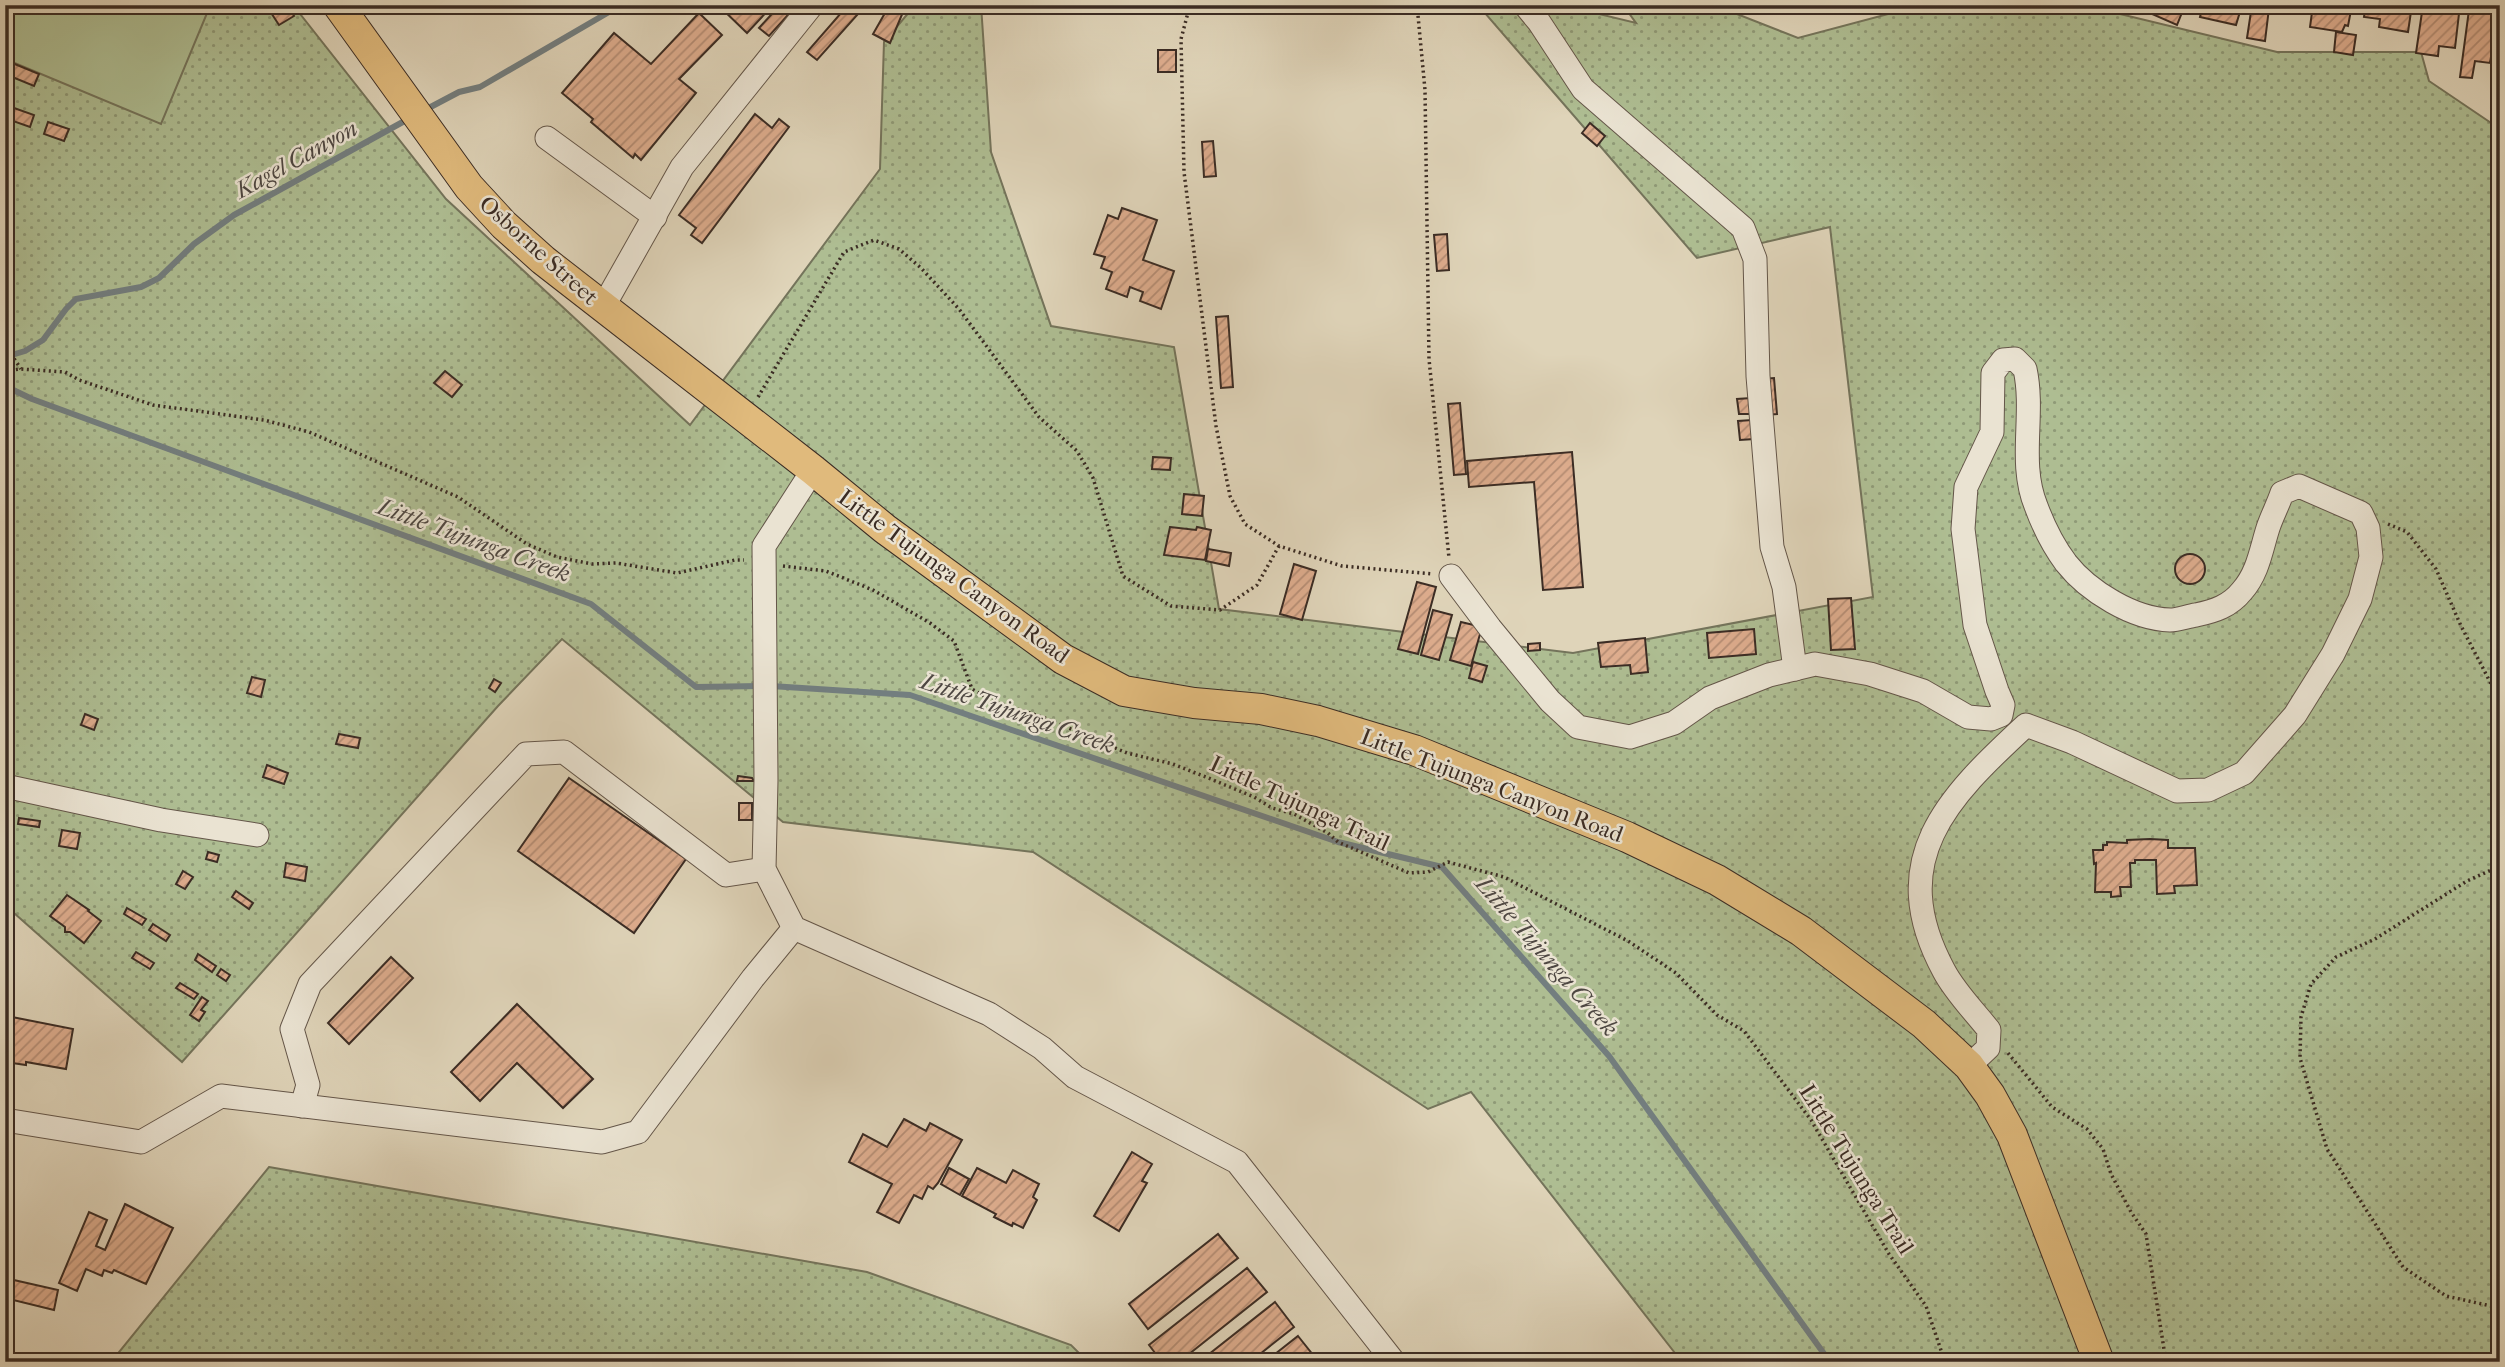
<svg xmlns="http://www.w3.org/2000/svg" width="2505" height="1367" viewBox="0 0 2505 1367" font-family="'IM FELL French Canon',serif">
	<defs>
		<pattern id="grass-dots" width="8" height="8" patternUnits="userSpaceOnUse" patternTransform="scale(1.75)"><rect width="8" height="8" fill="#aebd92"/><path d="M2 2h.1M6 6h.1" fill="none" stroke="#8f9a77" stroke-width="1.8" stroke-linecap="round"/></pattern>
		<pattern id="building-hatch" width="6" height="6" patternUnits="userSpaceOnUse" patternTransform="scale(1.75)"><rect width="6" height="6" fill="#ddac8d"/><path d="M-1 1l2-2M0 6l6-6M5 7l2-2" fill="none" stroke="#b48c73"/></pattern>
	</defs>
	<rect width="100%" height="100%" fill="#dfd4b9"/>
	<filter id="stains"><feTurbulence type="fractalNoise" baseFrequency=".00286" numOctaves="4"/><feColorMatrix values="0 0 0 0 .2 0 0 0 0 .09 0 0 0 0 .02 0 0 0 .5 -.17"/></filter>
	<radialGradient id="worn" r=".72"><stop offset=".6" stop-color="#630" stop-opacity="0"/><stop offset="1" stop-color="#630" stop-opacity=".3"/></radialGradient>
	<g fill="url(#grass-dots)" stroke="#74745b" stroke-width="2">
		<path d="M5,5H293L446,199L690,425L880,169L884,42L915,5H981L991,152L1051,326L1174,347L1219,609L1573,653L1873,597L1830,227L1697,258L1478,5H1562L1636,23L1623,5H1714L1798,38L1922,5H2083L2277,52H2421L2429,81L2500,129V1362H1682L1471,1092L1428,1109L1033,852L783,822L562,639L498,706L182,1062L5,905Z"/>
		<path d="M269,1167L867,1272L1071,1345L1088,1362H111Z"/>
	</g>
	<path fill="#aebd92" stroke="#74745b" stroke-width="2" d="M5,5H209L210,6L161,124L5,59Z"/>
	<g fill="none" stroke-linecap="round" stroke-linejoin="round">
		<g stroke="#737e7f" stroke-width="6">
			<path d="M423,111L459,92L480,87L621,5"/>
			<path d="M5,357L25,351L43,340L66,309L76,299L141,287L159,278L194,244L234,215L410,118"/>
			<path d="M5,386L32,399L591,604L696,687L761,686"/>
			<path d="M771,686L910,695L1338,842L1442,867L1609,1056L1830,1362"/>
		</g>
	</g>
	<g fill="url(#building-hatch)" stroke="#3b2c24" stroke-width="2">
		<path d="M266,5H288L294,16L279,25Z"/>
		<path d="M718,5H773L747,33Z"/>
		<path d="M780,5H797L769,36L759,28Z"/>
		<path d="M848,5H866L817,60L807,52Z"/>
		<path d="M896,5H906L890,43L873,34L889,6L894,9Z"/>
		<path d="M2138,5H2185L2177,25L2136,7Z"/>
		<path d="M2203,5H2242L2236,25L2200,17Z"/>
		<path d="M2252,5L2269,8L2265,41L2247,38Z"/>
		<path d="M2274,5H2304L2303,11Z"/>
		<path d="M2313,5H2352L2348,26L2345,25L2342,32L2310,27Z"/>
		<path d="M2366,5H2412L2408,32L2379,27L2380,19L2364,17Z"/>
		<path d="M2438,5H2460L2455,48L2439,46L2438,56L2416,53L2422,12L2436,14Z"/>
		<path d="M2469,10L2498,14L2490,63L2475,61L2472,78L2460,77Z"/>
		<path d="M699,13L722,35L679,79L696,93L641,160L635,154L633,158L591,122L593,119L562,93L614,33L651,64Z"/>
		<path d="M2336,32L2356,35L2353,55L2334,52Z"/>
		<rect x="1158" y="50" width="18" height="22"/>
		<path d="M5,60L39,74L34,86L5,74Z"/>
		<path d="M2497,83L2500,84V108L2497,107L2498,101L2493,100Z"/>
		<path d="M14,108L34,115L30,127L10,120Z"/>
		<path d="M755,114L772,128L779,119L789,127L702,243L691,235L696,228L679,215Z"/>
		<path d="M48,122L69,129L64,141L44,134Z"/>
		<path d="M1590,123L1605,136L1597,146L1582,133Z"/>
		<path d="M1213,141L1216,176L1204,177L1202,142Z"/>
		<path d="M1122,208L1157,220L1143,260L1174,271L1161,309L1140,301L1143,292L1130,287L1127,297L1106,289L1112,272L1101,268L1105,257L1094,254L1108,215L1118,219Z"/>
		<path d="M1447,234L1449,270L1437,271L1434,235Z"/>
		<path d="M1228,316L1233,387L1221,388L1216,317Z"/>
		<path d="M445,371L462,385L452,397L434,383Z"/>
		<path d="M1774,378L1777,414L1765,415L1762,379Z"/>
		<path d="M1751,398L1752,414H1739L1737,399Z"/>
		<path d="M1460,403L1466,474L1454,475L1448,404Z"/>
		<path d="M1752,420L1754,439L1740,440L1738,421Z"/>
		<path d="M1572,452L1583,587L1543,590L1534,482L1469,487L1467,461Z"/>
		<path d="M1153,457L1171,458L1170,470L1152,469Z"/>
		<path d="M1184,494L1204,496L1202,516L1182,514Z"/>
		<path d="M1170,527L1196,530L1197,527L1211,530L1205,560L1164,555Z"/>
		<path d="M1208,549L1231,553L1229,566L1206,561Z"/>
		<circle cx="2190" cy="569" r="15"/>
		<path d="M1294,564L1316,571L1302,620L1280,614Z"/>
		<path d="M1417,582L1436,587L1418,654L1398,649Z"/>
		<path d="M1851,598L1855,649L1831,650L1828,599Z"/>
		<path d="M1433,610L1452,615L1439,660L1421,655Z"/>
		<path d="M1461,622L1482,627L1471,666L1450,660Z"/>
		<path d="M1754,629L1756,654L1709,658L1707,633Z"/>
		<path d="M1645,638L1648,672L1631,674L1630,665L1601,667L1598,643Z"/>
		<path d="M1540,643V650L1528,651V644Z"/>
		<path d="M1473,662L1487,666L1482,682L1469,678Z"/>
		<path d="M252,677L265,680L261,697L247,693Z"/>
		<path d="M494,679L501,683L495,692L489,688Z"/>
		<path d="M85,714L98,719L94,730L81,725Z"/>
		<path d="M339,734L360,738L358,748L336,744Z"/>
		<path d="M267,765L288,773L284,784L263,777Z"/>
		<path d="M738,776L752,778L754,781H737Z"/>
		<path d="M569,778L686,859L634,933L518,851Z"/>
		<rect x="739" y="803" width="13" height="17"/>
		<path d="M19,818L40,821L39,827L18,824Z"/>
		<path d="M62,830L80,833L77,849L59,846Z"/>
		<path d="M2150,839L2168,840V848H2195L2197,885L2174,886L2175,893L2157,894L2156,860H2135V863H2130L2131,887H2120L2121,896L2111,897V892H2095L2096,863L2094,864L2093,850H2103V845H2107V842L2127,843V840Z"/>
		<path d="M208,852L219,855L217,862L206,859Z"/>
		<path d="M286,863L307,867L305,881L284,877Z"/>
		<path d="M183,871L193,877L185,889L176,884Z"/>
		<path d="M236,891L253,903L249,909L232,897Z"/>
		<path d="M67,895L89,910L88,911L101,921L84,943L70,932H65V927L50,916Z"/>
		<path d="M127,908L146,919L142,925L124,914Z"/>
		<path d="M153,924L170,935L166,941L149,930Z"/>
		<path d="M136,952L154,963L150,969L132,958Z"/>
		<path d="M198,954L216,966L212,972L195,960Z"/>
		<path d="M391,957L413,978L349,1044L328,1023Z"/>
		<path d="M221,969L230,975L226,981L217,975Z"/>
		<path d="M180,983L198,994L194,999L176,988Z"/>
		<path d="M202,997L208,1001L201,1010L205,1012L199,1021L190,1015Z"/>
		<path d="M517,1004L593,1079L563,1108L517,1063L480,1101L451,1072Z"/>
		<path d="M12,1017L73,1029L66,1069L26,1062V1065L5,1062Z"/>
		<path d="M904,1119L926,1131L930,1123L962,1140L938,1183L933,1189L928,1186L922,1199L914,1195L899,1223L877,1212L892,1184L849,1162L863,1134L887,1147Z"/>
		<path d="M1132,1152L1152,1164L1142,1181L1147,1183L1119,1231L1094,1216Z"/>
		<path d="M949,1168L969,1179L960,1195L941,1184Z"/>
		<path d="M977,1168L1006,1183L1013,1170L1039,1184L1033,1197L1037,1200L1023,1228L1013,1223L1012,1226L994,1217L996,1214L962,1196Z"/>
		<path d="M125,1204L173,1228L146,1284L114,1270L112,1273L104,1270L102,1276L86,1269L77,1291L59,1283L89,1212L107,1220L96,1246L105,1250Z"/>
		<path d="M1218,1234L1238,1258L1148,1329L1129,1304Z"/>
		<path d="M1247,1268L1267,1292L1179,1362H1162L1149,1345Z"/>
		<path d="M5,1278L58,1290L54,1310L5,1298Z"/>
		<path d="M1275,1302L1294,1327L1250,1362H1199Z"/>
		<path d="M1298,1336L1317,1360L1315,1362H1265Z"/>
	</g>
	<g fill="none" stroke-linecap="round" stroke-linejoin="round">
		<defs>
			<g id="minor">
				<path d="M1525,5L1539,22L1583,89L1743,228L1755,259L1758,376L1772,547L1784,587L1795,669"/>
				<path d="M547,138L655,217"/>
				<path d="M603,307L682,167L812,5"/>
				<path d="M813,470L764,546L766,780L764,869L794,928L989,1014L1042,1048L1075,1077L1237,1162L1394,1362"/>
				<path d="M1451,576L1490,628L1550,701L1578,727L1630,737L1674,723L1710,698L1769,675L1815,664L1870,674L1923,691L1968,717L1991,719L2001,715L2003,705L1997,691L1975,625L1963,529L1966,487L1992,432L1993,373L2003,360L2015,359L2025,369C2035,415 2018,462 2036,506C2043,525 2054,547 2066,563C2088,591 2133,619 2170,620C2178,620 2188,616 2196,615C2215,611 2230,606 2242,591C2258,573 2261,550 2268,528C2272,516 2278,505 2282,493L2299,486L2361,513L2368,528L2371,557L2360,599L2333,654L2295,715L2244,773L2208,790L2177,791L2072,742L2026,725C1947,798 1884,860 1944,971C1955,992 1974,1011 1989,1030L1988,1048L1969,1066"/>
				<path d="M5,786L161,820L257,835"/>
				<path d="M302,1106L308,1085L292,1029L310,984L526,754L564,752L726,875L764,869"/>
				<path d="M5,1120L141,1142L221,1096L602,1142L638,1132L753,978L794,928"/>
			</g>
			<path id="major" d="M338,5L469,187L504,225L543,260L813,470L885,529L1063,659L1124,691L1194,703L1261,709L1318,721L1414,750L1627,837L1717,880L1801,931L1924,1024L1969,1066L1990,1095L2012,1135L2099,1362"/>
		</defs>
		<use href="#minor" stroke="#645649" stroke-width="25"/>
		<use href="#major" stroke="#3b2c24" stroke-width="32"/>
		<g stroke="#3b2c24" stroke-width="3.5" stroke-dasharray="2 3.5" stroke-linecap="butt">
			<path d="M1190,5L1181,39L1184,172L1216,426L1230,496L1245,524L1279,546L1342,566L1433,574"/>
			<path d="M1417,5L1425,90L1429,359L1449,558"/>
			<path d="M5,345L21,369"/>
			<path d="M5,371L21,369L65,372L79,380L153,405L264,420L309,432L458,497L527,544L557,557L592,564L616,563L677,573L735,560H744"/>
			<path d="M758,397L844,252L874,240L899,249L921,268L959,309L1039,417L1077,451L1093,478L1123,576L1171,606L1220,610L1257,585L1279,546"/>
			<path d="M2388,524L2407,532L2436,569L2461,626L2500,701"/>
			<path d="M783,566L826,571L873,590L930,623L954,641L972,689L993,701L1045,718L1127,753L1173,764L1206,777L1254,797L1272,808L1294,814L1328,833L1338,842L1409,873L1428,872L1448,862L1504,877L1628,941L1676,973L1717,1015L1744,1031L1811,1120L1889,1254L1926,1306L1945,1362"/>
			<path d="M2500,866L2467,881L2375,939L2336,957L2311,984L2301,1017L2300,1058L2327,1149L2403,1267L2446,1296L2500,1308"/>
			<path d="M2008,1053L2052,1107L2087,1129L2103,1149L2111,1174L2131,1212L2146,1234L2166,1362"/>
		</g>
		<use href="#minor" stroke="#eae3d2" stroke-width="23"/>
		<use href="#major" stroke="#e0ba7c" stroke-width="30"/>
	</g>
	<g text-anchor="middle" stroke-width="5" stroke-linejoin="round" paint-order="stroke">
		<g font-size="23" fill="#3b2c24" stroke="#eae3d2">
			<text transform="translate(539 250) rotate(42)" y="8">Osborne Street</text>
			<text transform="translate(954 576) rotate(36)" y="8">Little Tujunga Canyon Road</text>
			<text transform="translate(1492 785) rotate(21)" y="8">Little Tujunga Canyon Road</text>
			<text transform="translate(1300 803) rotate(25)" y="8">Little Tujunga Trail</text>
			<text transform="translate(1857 1169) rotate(58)" y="8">Little Tujunga Trail</text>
		</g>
		<g font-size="24" font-style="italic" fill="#4e4742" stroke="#eae3d2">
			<text transform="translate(296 159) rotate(-29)" y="8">Kagel Canyon</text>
			<text transform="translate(474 540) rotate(20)" y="8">Little Tujunga Creek</text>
			<text transform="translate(1018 713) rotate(19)" y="8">Little Tujunga Creek</text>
			<text transform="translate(1547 956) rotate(49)" y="8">Little Tujunga Creek</text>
		</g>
	</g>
	<rect width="2505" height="1367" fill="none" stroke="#dfd4b9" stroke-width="28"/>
	<rect x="7" y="7" width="2491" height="1353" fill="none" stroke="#3b2c24" stroke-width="3.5"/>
	<rect x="14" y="14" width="2477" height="1339" fill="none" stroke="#3b2c24" stroke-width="2"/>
	<rect width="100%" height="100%" filter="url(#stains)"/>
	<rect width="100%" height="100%" fill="url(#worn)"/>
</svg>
